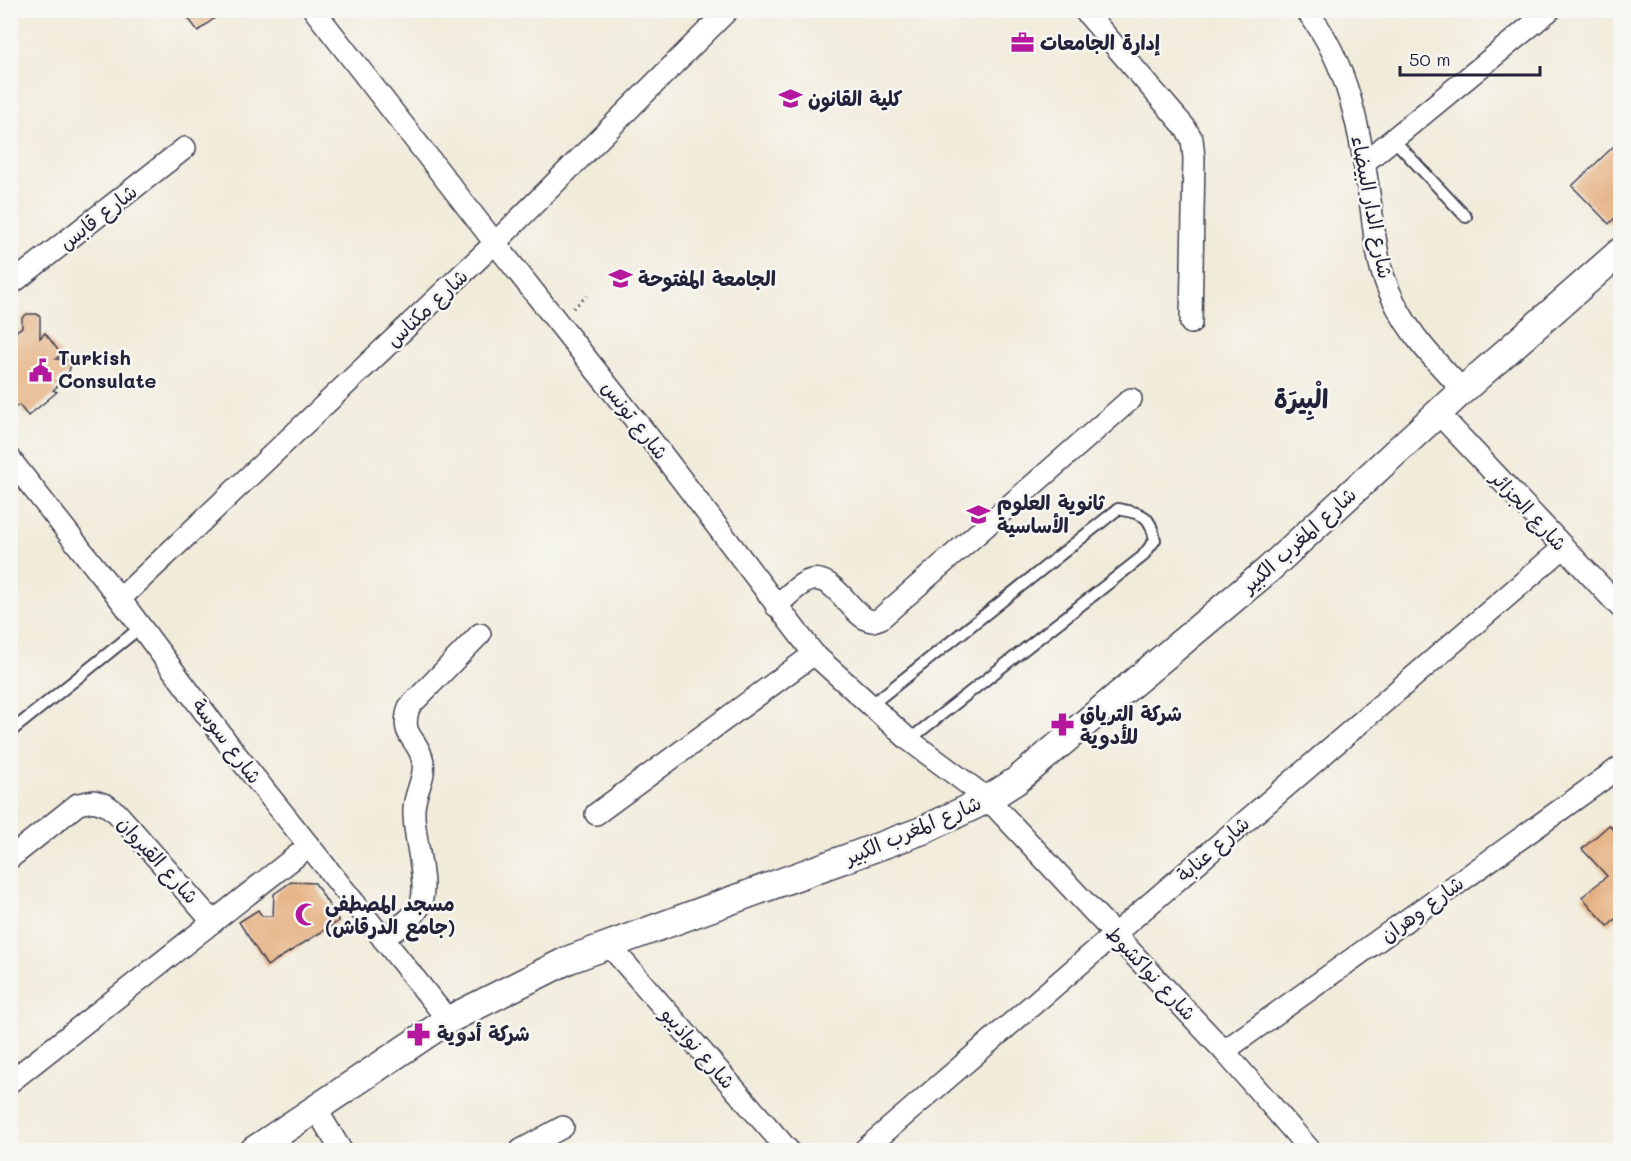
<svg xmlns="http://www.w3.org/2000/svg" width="1631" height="1161" viewBox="0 0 1631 1161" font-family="Mali,'Playpen Sans Arabic',sans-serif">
	<rect width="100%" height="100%" fill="#f6f6f2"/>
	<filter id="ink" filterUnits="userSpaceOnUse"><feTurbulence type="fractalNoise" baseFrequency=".0167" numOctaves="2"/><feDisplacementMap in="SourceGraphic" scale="12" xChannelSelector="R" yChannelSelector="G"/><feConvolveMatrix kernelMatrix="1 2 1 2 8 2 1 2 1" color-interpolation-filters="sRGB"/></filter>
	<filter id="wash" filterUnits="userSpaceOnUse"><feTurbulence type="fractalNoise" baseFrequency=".008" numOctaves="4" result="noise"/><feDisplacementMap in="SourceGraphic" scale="24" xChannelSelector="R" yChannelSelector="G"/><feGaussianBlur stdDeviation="1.35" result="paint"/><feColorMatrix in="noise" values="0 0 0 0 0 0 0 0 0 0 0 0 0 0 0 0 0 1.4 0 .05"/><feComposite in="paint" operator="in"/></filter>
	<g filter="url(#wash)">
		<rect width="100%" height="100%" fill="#f1ebda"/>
		<g id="blocks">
			<g fill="#e5b080">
				<path d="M182,10H225L198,31Z"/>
				<path d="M1614,146L1620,153V213L1609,224L1572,186Z"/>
				<path d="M27,314H37L40,317V338L45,333L61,354L56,359L68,360L71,365L68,374L56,381L59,385L53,390L57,392L28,416L19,405L16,407L10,400V331L12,334L22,327V318Z"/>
				<path d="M1609,825L1620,838V915L1608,926L1582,897L1607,876L1582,849Z"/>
				<path d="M291,882L315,883L339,921L267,966L239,922L258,910L262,916H273L274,894Z"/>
			</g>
		</g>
	</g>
	<g filter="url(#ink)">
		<use href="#blocks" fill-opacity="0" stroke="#414053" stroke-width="1.5"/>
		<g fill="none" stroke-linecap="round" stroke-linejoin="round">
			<defs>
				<g id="service">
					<path d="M1393,139L1466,217"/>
					<path d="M871,705L1118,509C1143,514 1150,514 1155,540L1142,557L909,740"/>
					<path d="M10,732L141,627"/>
				</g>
				<g id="minor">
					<path d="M314,10L495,243L659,450L814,654L909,740L988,799L1224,1051L1310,1150"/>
					<path d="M1084,10L1184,126L1192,139L1194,158L1191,323"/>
					<path d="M1306,10C1351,65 1361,140 1371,207C1374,229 1376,254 1383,275C1399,323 1428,354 1463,390"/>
					<path d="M1364,163L1550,10"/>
					<path d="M10,285L185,148"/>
					<path d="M1439,414L1620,607"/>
					<path d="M10,459L120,599L235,753L448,1020"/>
					<path d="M120,599L495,243L728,10"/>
					<path d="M776,606C785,599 795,587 806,582C834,568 851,619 872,621C875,621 878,619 881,618L1131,399"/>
					<path d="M596,814L814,654"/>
					<path d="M10,858L78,804L94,801L106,805L117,813L213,922"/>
					<path d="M383,939C394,930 410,921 418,909C432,890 412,835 414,810C414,793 426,778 423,762C419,737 399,739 409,707L480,634"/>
					<path d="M609,945L788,1150"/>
					<path d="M1224,1051L1620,767"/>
					<path d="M10,1082L309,846"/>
					<path d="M316,1109L341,1150"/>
					<path d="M521,1150L563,1127"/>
					<path d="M864,1150L1563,548"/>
				</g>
				<path id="tertiary" d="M254,1150L448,1020L568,960L921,831L988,799L1016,781L1268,570L1463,390L1620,252"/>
			</defs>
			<use href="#service" stroke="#414053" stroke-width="14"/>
			<use href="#minor" stroke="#414053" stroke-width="24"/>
			<use href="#tertiary" stroke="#414053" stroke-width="30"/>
			<path stroke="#414053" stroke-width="3" stroke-dasharray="1.5 4.5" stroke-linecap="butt" d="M573,308L587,296"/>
			<use href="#service" stroke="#fff" stroke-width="10"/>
			<use href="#minor" stroke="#fff" stroke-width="21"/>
			<use href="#tertiary" stroke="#fff" stroke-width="27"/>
		</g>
	</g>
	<defs>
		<symbol id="office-bare" viewBox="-9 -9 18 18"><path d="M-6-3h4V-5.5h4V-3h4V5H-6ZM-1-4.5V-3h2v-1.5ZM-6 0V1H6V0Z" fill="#b5179e" stroke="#f6f6f2" stroke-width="2.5" paint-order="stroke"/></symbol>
		<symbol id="university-bare" viewBox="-9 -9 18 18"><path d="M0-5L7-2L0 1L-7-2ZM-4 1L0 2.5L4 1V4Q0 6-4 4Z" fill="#b5179e" stroke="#f6f6f2" stroke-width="2.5" paint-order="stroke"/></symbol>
		<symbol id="school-bare" viewBox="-9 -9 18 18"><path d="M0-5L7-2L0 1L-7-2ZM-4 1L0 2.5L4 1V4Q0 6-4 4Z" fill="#b5179e" stroke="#f6f6f2" stroke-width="2.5" paint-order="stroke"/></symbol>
		<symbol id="civic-bare" viewBox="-9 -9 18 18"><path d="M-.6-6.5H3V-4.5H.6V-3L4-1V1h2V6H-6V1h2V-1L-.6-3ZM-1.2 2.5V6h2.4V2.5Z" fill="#b5179e" stroke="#f6f6f2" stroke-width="2.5" paint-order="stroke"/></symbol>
		<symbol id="pharmacy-bare" viewBox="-9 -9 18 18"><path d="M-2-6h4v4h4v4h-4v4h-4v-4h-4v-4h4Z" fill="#b5179e" stroke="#f6f6f2" stroke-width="2.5" paint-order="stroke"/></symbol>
		<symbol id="mosque-bare" viewBox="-9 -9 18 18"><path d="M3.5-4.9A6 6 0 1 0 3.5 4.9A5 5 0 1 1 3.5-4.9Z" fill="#b5179e" stroke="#f6f6f2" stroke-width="2.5" paint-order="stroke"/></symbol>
	</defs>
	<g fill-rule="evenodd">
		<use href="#office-bare" x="1006" y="26" width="33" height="33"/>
		<use href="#university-bare" x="774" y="82" width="33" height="33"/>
		<use href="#school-bare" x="604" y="262" width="33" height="33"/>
		<use href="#civic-bare" x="24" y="354" width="33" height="33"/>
		<use href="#school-bare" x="962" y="498" width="33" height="33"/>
		<use href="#pharmacy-bare" x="1046" y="708" width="33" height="33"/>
		<use href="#mosque-bare" x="290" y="898" width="33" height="33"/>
		<use href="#pharmacy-bare" x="402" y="1018" width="33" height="33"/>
	</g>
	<g text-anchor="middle" stroke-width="5" stroke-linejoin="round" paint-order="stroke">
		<g font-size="20" font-weight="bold" fill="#22223b" stroke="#f6f6f2" text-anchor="start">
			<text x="1040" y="50">إدارة الجامعات</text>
			<text x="808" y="106">كلية القانون</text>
			<text x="638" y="286">الجامعة المفتوحة</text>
			<text x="58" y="365">Turkish<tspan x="58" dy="23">Consulate</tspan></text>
			<text x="997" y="510">ثانوية العلوم<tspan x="997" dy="23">الأساسية</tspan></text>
			<text x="1080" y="721">شركة الترياق<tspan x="1080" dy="23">للأدوية</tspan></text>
			<text x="325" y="911">مسجد المصطفى<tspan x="325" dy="23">(جامع الدرقاش)</tspan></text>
			<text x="437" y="1041">شركة أدوية</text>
		</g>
		<g font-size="20" fill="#22223b" stroke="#f6f6f2">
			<text transform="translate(1372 207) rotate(79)" y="7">شارع الدار البيضاء</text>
			<text transform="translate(98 217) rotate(-38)" y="7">شارع قابس</text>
			<text transform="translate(427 308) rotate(-43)" y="7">شارع مكناس</text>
			<text transform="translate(635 420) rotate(52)" y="7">شارع تونس</text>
			<text transform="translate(1529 511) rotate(47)" y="7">شارع الجزائر</text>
			<text transform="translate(1299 540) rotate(-42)" y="7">شارع المغرب الكبير</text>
			<text transform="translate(227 741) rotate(53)" y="7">شارع سوسة</text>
			<text transform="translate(913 830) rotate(-23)" y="7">شارع المغرب الكبير</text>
			<text transform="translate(1213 849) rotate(-41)" y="7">شارع عنابة</text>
			<text transform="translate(158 860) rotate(48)" y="7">شارع القيروان</text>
			<text transform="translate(1422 909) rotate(-36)" y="7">شارع وهران</text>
			<text transform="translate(1151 973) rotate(47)" y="7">شارع نواكشوط</text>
			<text transform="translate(698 1048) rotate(49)" y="7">شارع نواذيبو</text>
		</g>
		<g font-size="26" font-weight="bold" fill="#22223b" stroke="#f6f6f2">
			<text x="1301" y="408">الْبِيرَة</text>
		</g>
	</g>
	<rect width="1631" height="1161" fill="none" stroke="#f6f6f2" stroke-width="36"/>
	<path d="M1400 66v9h140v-9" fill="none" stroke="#22223b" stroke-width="3"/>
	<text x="1409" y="66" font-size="18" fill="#22223b" stroke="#f6f6f2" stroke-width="4.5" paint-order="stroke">50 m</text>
</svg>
